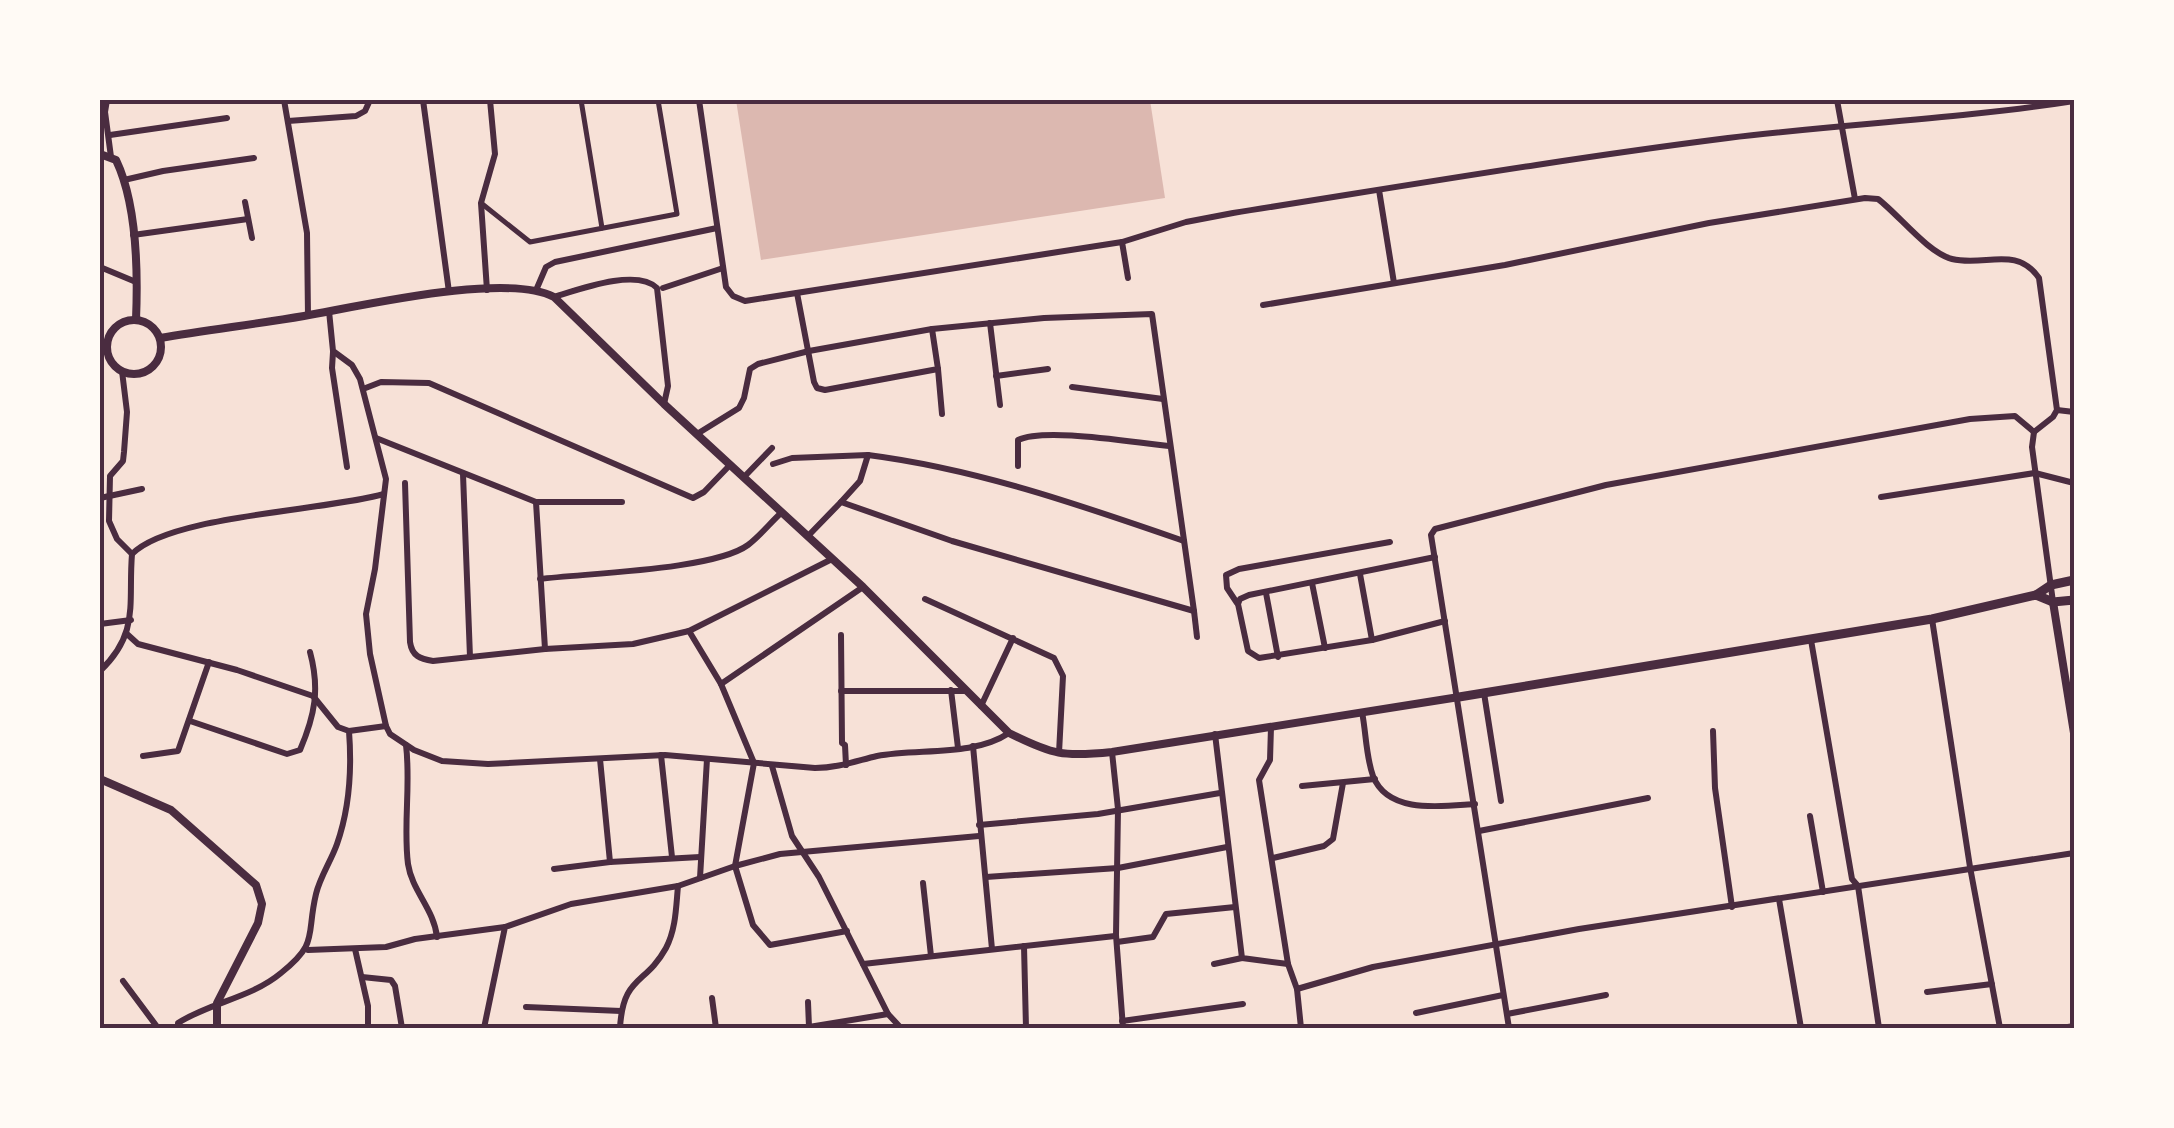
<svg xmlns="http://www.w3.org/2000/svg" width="2174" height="1128" viewBox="0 0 2174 1128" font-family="Literata,serif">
	<rect width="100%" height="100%" fill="#f7e1d7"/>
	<path fill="#dcb8b0" d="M736,100H1150L1165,198L761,260Z"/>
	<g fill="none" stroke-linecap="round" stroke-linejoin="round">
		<g stroke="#4a2c40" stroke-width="5">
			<path d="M581,100L602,228"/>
			<path d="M481,203L530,242L677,214L658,100"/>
		</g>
		<g stroke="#4a2c40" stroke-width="6">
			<path d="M107,100L105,112L111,157"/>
			<path d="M284,100L307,233L308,315"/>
			<path d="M423,100L449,292"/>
			<path d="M699,100L726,287L733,296L745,301L1122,242L1186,222L1233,213C1398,187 1562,159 1728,138C1843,124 1959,119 2074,101"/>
			<path d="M1837,100L1855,199"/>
			<path d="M288,121L356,116L365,111L370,100"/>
			<path d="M110,135L227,118"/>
			<path d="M124,180L163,171L254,158"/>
			<path d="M1379,190L1394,283"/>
			<path d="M245,202L252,238"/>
			<path d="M133,235L248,219"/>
			<path d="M1122,242L1128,278"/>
			<path d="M100,267L136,282"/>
			<path d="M537,288L546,267L555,262L717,228"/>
			<path d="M663,288L723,268"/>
			<path d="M487,290L481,203L495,154L490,100"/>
			<path d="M797,293L814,382L817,388L825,390L938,369L932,329"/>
			<path d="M554,297C580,289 637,268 657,288L668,386L664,404"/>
			<path d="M1263,305L1505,265L1709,223L1865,198L1878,199C1899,215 1928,253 1952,259C1985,267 2016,245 2039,278L2057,410L2053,417L2034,432L2032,447L2053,602"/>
			<path d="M329,311L333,351L352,365L360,379L386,479L375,569L366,614L370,654L386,726L390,734L414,750L442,761L488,764L665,755L815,768C837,768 856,761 877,756C919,748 973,757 1009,733"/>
			<path d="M990,323L1000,405"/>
			<path d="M333,352L332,368L347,467"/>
			<path d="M938,369L942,414"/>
			<path d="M122,371L127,412L124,452L123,461L110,476L109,521L117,539L132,554"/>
			<path d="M996,376L1048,369"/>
			<path d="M1072,387L1163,399"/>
			<path d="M363,389L381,382L429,383L693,498L704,492L730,465"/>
			<path d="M2057,410L2074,412"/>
			<path d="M697,434L739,408L744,398L750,369L758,364L809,351L932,329L1044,318L1152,314L1194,611L952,541L841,502L808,536"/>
			<path d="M376,438L536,502H622"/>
			<path d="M868,455C977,469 1080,505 1184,541"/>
			<path d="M773,464L792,458L868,455L860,481L841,502"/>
			<path d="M1018,466V440C1046,427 1135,443 1169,446"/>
			<path d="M463,474L470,657"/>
			<path d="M745,476L772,448"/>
			<path d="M405,483L410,642C412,656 420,659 433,661L545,649L633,644L689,631L721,684L754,763L735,866L753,925L770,945L847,931"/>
			<path d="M1881,497L2035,473L2074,483"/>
			<path d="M100,498L142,489"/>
			<path d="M536,502L545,649"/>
			<path d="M1435,557L1249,595L1240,599L1238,604L1248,651L1259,658L1372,640L1445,621"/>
			<path d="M1360,574L1372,640"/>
			<path d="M540,579C588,573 714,570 748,545C760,536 771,522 782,512"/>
			<path d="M1312,583L1325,648"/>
			<path d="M1266,593L1278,657"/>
			<path d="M925,599L1054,658L1063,676L1059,753"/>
			<path d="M1237,603L1227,588L1226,575L1239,569L1390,542"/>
			<path d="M1194,611L1197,637"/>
			<path d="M1932,619L1970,867L2000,1028"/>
			<path d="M100,624L131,620"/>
			<path d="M689,631L832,559"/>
			<path d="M127,634L138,644L237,670L313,696L338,727L349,731C352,770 350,807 337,844C331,861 320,877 316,894C306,936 319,943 281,973C251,998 211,1002 178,1023V1028"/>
			<path d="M841,635L842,743L845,745L846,765"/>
			<path d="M1811,640L1852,879L1858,886L1879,1028"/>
			<path d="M100,671C140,633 128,603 132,554C170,515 325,511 384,494"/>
			<path d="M721,684L863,587"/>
			<path d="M951,690L958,748"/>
			<path d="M841,691H965"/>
			<path d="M1484,693L1501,801"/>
			<path d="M981,706L1013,638"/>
			<path d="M1362,712C1366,732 1366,757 1373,776C1388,815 1443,806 1475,804"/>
			<path d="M190,721L287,754L300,750C315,715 320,689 310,652"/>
			<path d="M1271,727L1270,760L1259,780L1288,964L1297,989L1301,1028"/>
			<path d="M349,731L386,726"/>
			<path d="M1713,731L1715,788L1732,907"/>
			<path d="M1215,734L1242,958L1288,964"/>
			<path d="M406,745C411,785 403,825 408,864C412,891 434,909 437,937"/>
			<path d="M973,746L992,949"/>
			<path d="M1112,752L1118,809L1116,935L1123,1028"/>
			<path d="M661,755L672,857"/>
			<path d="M143,756L178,751L209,662"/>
			<path d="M600,759L610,862"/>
			<path d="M772,766L792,836L819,877L888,1014L901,1028"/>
			<path d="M1302,786L1375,779"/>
			<path d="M1810,816L1823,892"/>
			<path d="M979,825L1098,814L1220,793"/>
			<path d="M1479,831L1648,798"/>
			<path d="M1273,858L1324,846L1333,839L1343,783"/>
			<path d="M554,869L610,862L700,857"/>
			<path d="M986,877L1118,868L1227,847"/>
			<path d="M700,878L707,759"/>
			<path d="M923,883L931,956"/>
			<path d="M1779,899L1801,1028"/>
			<path d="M1117,942L1153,937L1166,914L1235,907"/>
			<path d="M1024,946L1026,1028"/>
			<path d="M355,949L368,1006V1028"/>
			<path d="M308,950L386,947L415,939L505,927"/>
			<path d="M863,964L1115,936"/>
			<path d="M1214,964L1242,958"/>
			<path d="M362,977L391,980L395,986L402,1028"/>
			<path d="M123,981L158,1028"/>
			<path d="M1297,989L1373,967L1579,929L2074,853"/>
			<path d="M1927,992L1992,984"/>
			<path d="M712,998L716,1028"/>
			<path d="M808,1002L809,1027"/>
			<path d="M526,1007L621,1011"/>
			<path d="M1416,1013L1503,995"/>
			<path d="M1507,1014L1606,995"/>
			<path d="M1122,1021L1243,1004"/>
			<path d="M809,1027L888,1014"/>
			<path d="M484,1028L505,927L571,904L678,886L735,866L780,854L979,836"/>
			<path d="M620,1028C623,975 645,986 666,948C676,929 676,907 678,886"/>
			<path d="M1509,1028L1431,535L1435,529L1606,485L1970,419L2015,416L2034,432"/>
		</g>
		<g stroke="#4a2c40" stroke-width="8">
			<path d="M100,154L116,160C137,204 138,272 136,320"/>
			<circle cx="134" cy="347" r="27"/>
			<path d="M160,338C208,330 256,324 304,316C361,306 506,272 554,297L664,404L863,587L1009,733C1053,755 1063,757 1112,752L1459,697"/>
			<path d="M2053,602L2074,733"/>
			<path d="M100,779L171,810L256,885L262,904L258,923L217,1003V1028"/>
			<path d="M2068,1028L2074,1027"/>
		</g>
		<g stroke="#4a2c40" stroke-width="9">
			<path d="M2036,595L2051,585L2074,580"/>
			<path d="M1459,697L1932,619L2036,595L2053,602L2074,600"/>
		</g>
	</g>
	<rect width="2174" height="1128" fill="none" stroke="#fffaf5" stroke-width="205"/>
	<rect x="102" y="102" width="1970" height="924" fill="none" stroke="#4a2c40" stroke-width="4"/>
</svg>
